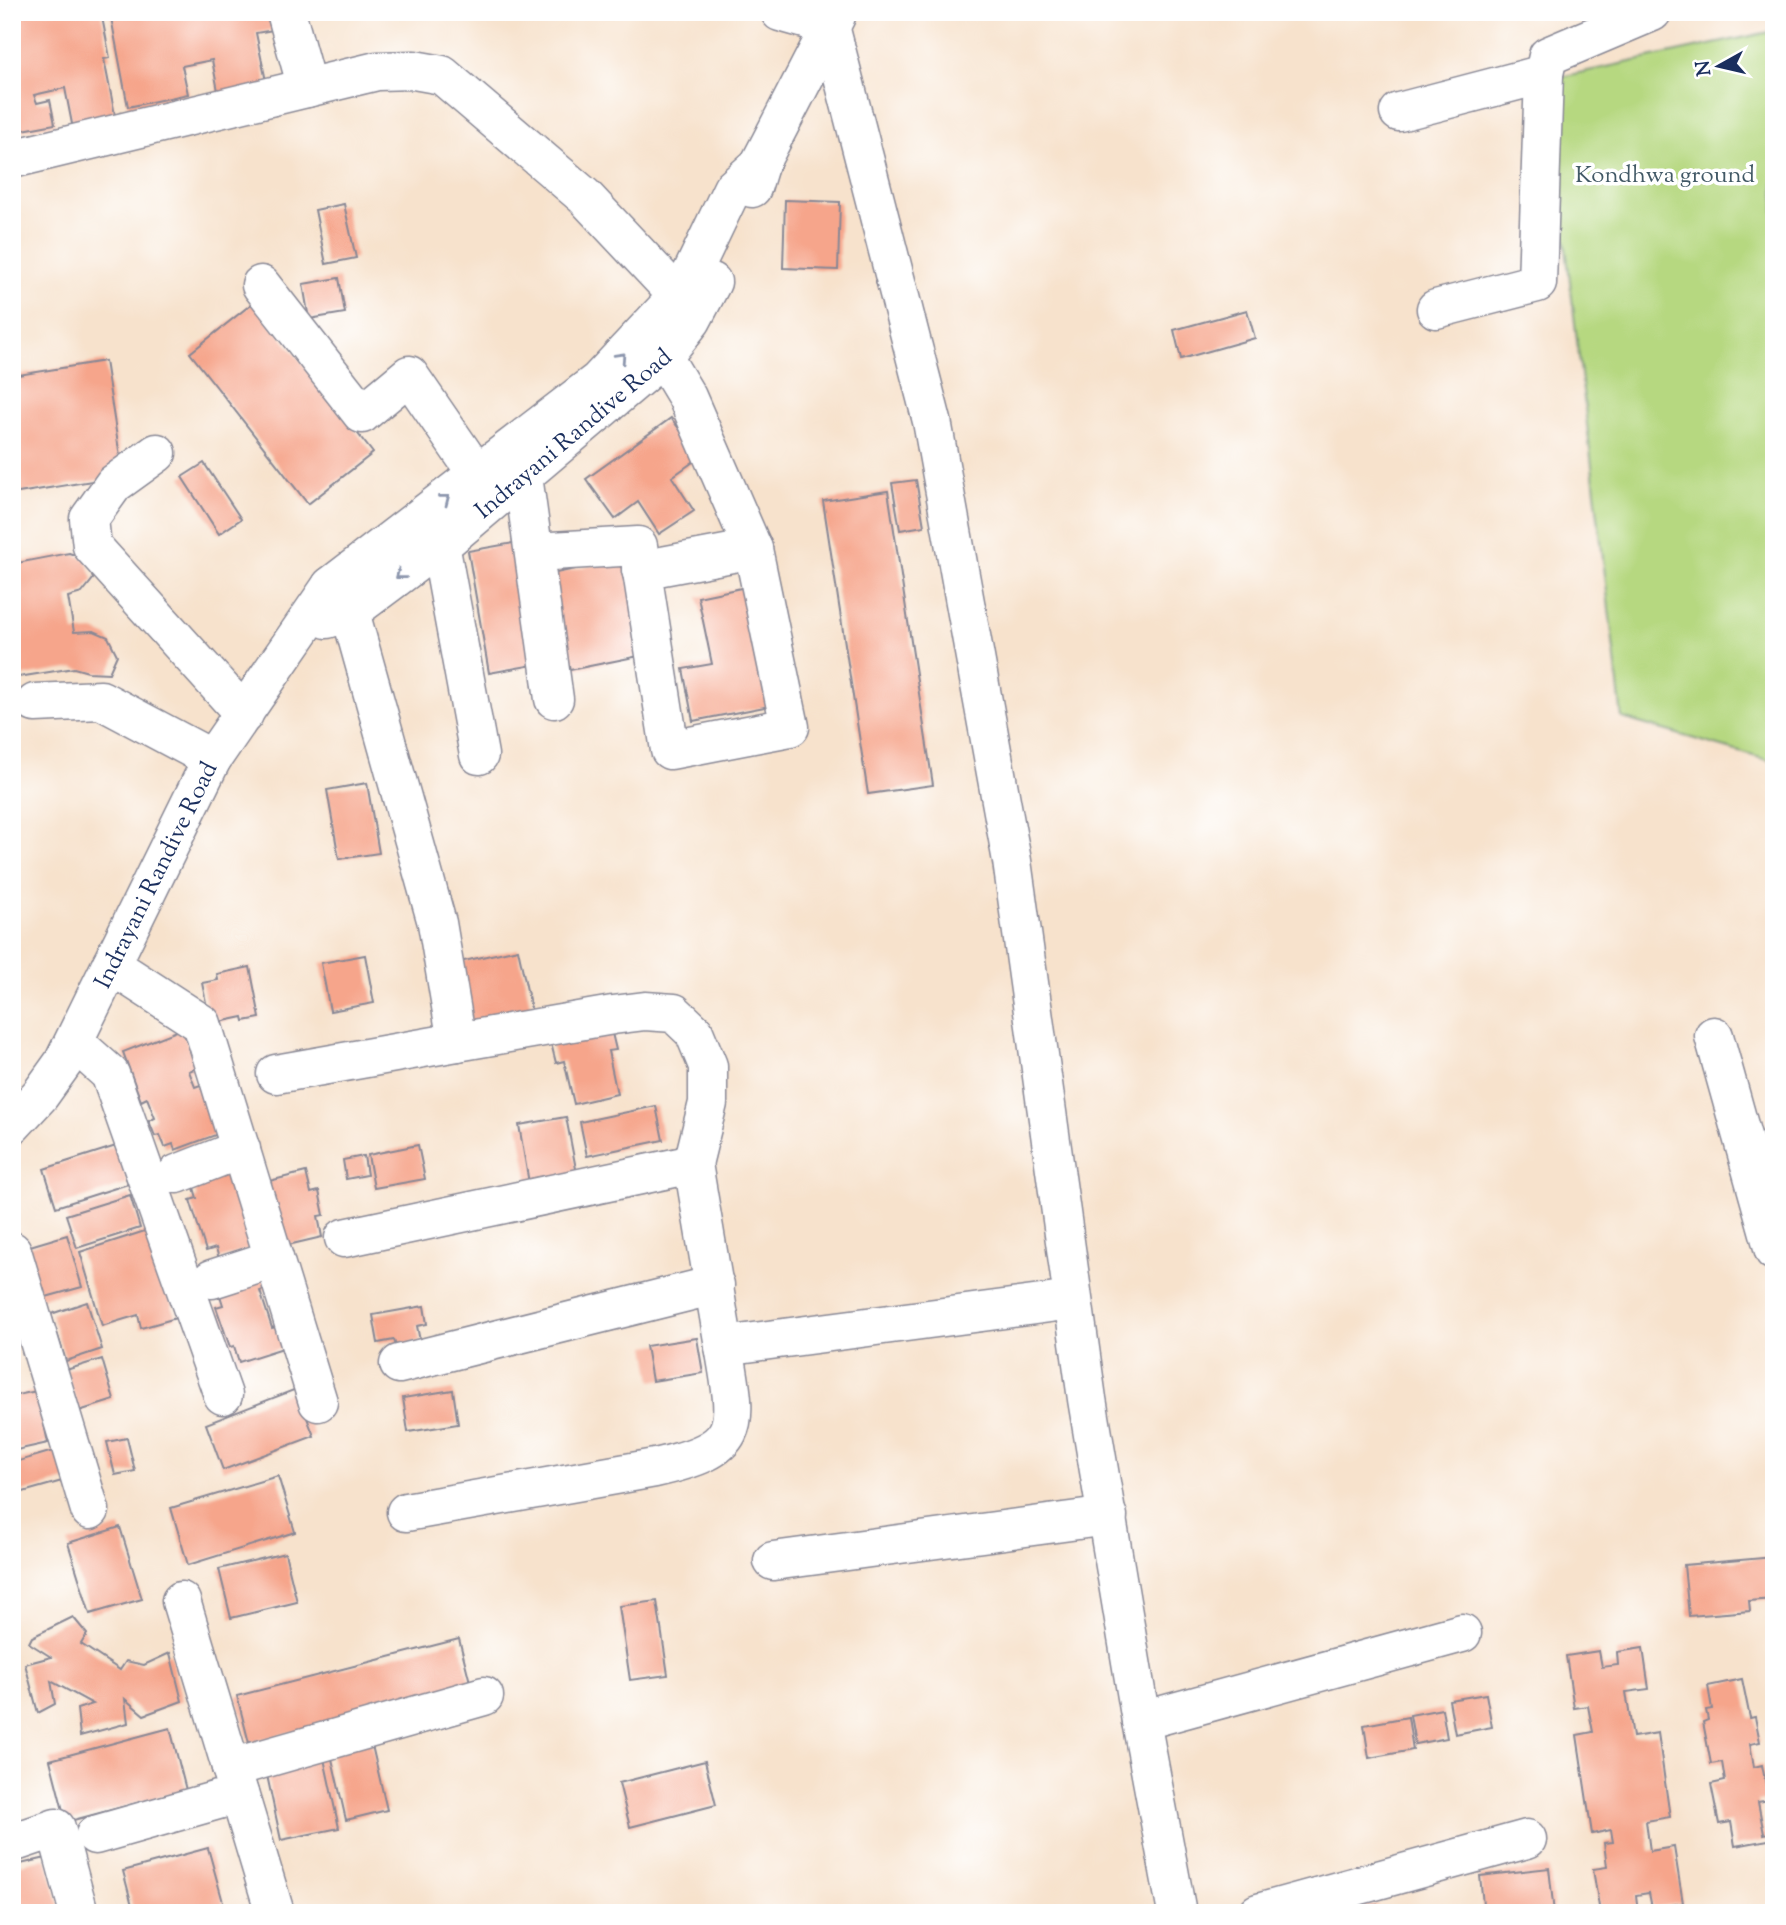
<svg xmlns="http://www.w3.org/2000/svg" width="1786" height="1925" viewBox="0 0 1786 1925" font-family="'Sorts Mill Goudy',serif">
	<rect width="100%" height="100%" fill="#fff"/>
	<filter id="ink" filterUnits="userSpaceOnUse"><feTurbulence type="fractalNoise" baseFrequency=".0143" numOctaves="2"/><feDisplacementMap in="SourceGraphic" scale="14" xChannelSelector="R" yChannelSelector="G"/><feConvolveMatrix kernelMatrix="1 2 1 2 8 2 1 2 1" color-interpolation-filters="sRGB"/></filter>
	<filter id="wash" filterUnits="userSpaceOnUse"><feTurbulence type="fractalNoise" baseFrequency=".00686" numOctaves="4" result="noise"/><feDisplacementMap in="SourceGraphic" scale="28" xChannelSelector="R" yChannelSelector="G"/><feGaussianBlur stdDeviation="1.57" result="paint"/><feColorMatrix in="noise" values="0 0 0 0 0 0 0 0 0 0 0 0 0 0 0 0 0 1.4 0 .05"/><feComposite in="paint" operator="in"/></filter>
	<g filter="url(#wash)">
		<rect width="100%" height="100%" fill="#f7e2cc"/>
		<path fill="#b6d880" stroke="#68846f" stroke-width="2" d="M1774,31V762L1622,718L1546,80Z"/>
		<g id="blocks">
			<g fill="#f6a58b">
				<path d="M41,12H101L110,58L104,59L116,120L73,129L65,88L34,95L37,103L50,100L55,124L12,132V85H16L12,71V18Z"/>
				<path d="M110,12H276L279,29L256,33L268,91L220,101L212,60L182,66L188,94L128,107Z"/>
				<path d="M785,200L840,202L838,270L783,268Z"/>
				<path d="M344,204L356,258L326,264L315,210Z"/>
				<path d="M339,278L345,313L309,319L303,284Z"/>
				<path d="M254,302L373,453L308,504L190,353Z"/>
				<path d="M1247,310L1255,338L1181,359L1174,330Z"/>
				<path d="M105,361L123,476L12,494V376Z"/>
				<path d="M671,418L700,457L672,477L694,511L659,534L638,502L615,519L586,479Z"/>
				<path d="M204,463L241,519L219,534L182,477Z"/>
				<path d="M916,480L924,526L900,530L892,483Z"/>
				<path d="M888,491L933,785L868,794L823,501Z"/>
				<path d="M519,542L539,664L489,673L468,551Z"/>
				<path d="M69,553L86,559L93,579L82,593L68,597L74,632L94,631L108,637L117,655L109,673L88,672L74,668L12,678V564Z"/>
				<path d="M625,559L644,655L565,671L546,575Z"/>
				<path d="M751,586L774,705L693,721L683,669L712,664L698,597Z"/>
				<path d="M367,783L379,853L339,859L327,790Z"/>
				<path d="M518,949L533,1018L470,1032L455,963Z"/>
				<path d="M365,955L374,1003L330,1011L321,963Z"/>
				<path d="M250,967L260,1018L244,1021L243,1017L219,1022L218,1015L209,1017L202,983L218,980L217,974Z"/>
				<path d="M182,1029L197,1068L189,1071L195,1087L203,1084L221,1133L175,1150L173,1144L165,1147L160,1135L155,1136L149,1121L155,1118L147,1098L141,1101L123,1052Z"/>
				<path d="M611,1029L616,1050L608,1051L617,1094L574,1104L564,1061L556,1063L551,1043Z"/>
				<path d="M656,1106L663,1140L587,1156L580,1122Z"/>
				<path d="M566,1117L577,1174L529,1183L519,1125Z"/>
				<path d="M418,1145L425,1179L374,1188L368,1155Z"/>
				<path d="M116,1146L128,1184L56,1207L44,1169Z"/>
				<path d="M364,1156L367,1175L346,1179L343,1160Z"/>
				<path d="M235,1167L261,1245L219,1259L216,1248L206,1251L190,1200L197,1198L192,1181Z"/>
				<path d="M306,1172L311,1193L319,1191L324,1215L318,1216L322,1237L275,1248L257,1184Z"/>
				<path d="M130,1195L140,1228L77,1248L66,1215Z"/>
				<path d="M148,1230L176,1318L141,1328L138,1315L102,1326L80,1252Z"/>
				<path d="M67,1235L82,1287L35,1300L20,1249Z"/>
				<path d="M261,1269L268,1288L260,1291L272,1328L280,1326L286,1347L239,1362L234,1346L230,1347L216,1307L223,1305L216,1283Z"/>
				<path d="M87,1302L102,1349L66,1361L51,1314Z"/>
				<path d="M424,1306L427,1324L417,1326L420,1341L396,1346L394,1340L378,1343L373,1315Z"/>
				<path d="M697,1338L703,1373L652,1381L646,1346Z"/>
				<path d="M102,1359L114,1400L79,1411L66,1370Z"/>
				<path d="M304,1386L302,1405L314,1436L223,1470L206,1424Z"/>
				<path d="M453,1390L458,1424L408,1432L403,1398Z"/>
				<path d="M37,1391L48,1443L12,1451V1396Z"/>
				<path d="M127,1438L135,1471L115,1475L107,1442Z"/>
				<path d="M60,1449L69,1479L16,1494L12,1481V1463Z"/>
				<path d="M278,1476L295,1532L188,1565L171,1508Z"/>
				<path d="M120,1527L142,1599L90,1614L68,1543Z"/>
				<path d="M285,1553L297,1602L231,1618L219,1569Z"/>
				<path d="M1774,1557V1599L1749,1601L1750,1611L1689,1616L1684,1565Z"/>
				<path d="M657,1601L668,1675L630,1680L619,1606Z"/>
				<path d="M73,1617L87,1634L81,1644L120,1670L126,1661L144,1665L170,1653L182,1701L144,1715L125,1699L128,1723L80,1736L77,1709L93,1704L51,1681L55,1704L38,1713L25,1664L51,1657L29,1643L32,1637Z"/>
				<path d="M459,1639L471,1686L249,1743L237,1696Z"/>
				<path d="M1643,1648L1649,1689L1626,1692L1633,1737L1658,1733L1670,1817L1646,1821L1650,1851L1674,1847L1683,1903L1652,1908L1649,1893L1636,1895L1638,1912L1600,1913L1593,1869L1607,1867L1604,1843L1613,1842L1611,1830L1592,1834L1577,1735L1593,1732L1588,1706L1574,1708L1566,1656L1599,1651L1602,1667L1618,1665L1617,1652Z"/>
				<path d="M1742,1679L1750,1718L1755,1717L1760,1742L1750,1744L1754,1767L1762,1765L1769,1800L1758,1802L1764,1834L1774,1832V1839L1735,1846L1731,1822L1719,1824L1711,1784L1725,1781L1722,1762L1711,1764L1703,1722L1708,1720L1706,1710L1712,1709L1708,1686Z"/>
				<path d="M1486,1694L1492,1727L1455,1734L1449,1700Z"/>
				<path d="M1442,1709L1447,1738L1415,1744L1410,1715Z"/>
				<path d="M1408,1717L1413,1750L1369,1758L1364,1725Z"/>
				<path d="M170,1728L186,1790L66,1822L50,1760Z"/>
				<path d="M371,1741L387,1810L346,1820L330,1750Z"/>
				<path d="M323,1754L339,1828L281,1840L265,1766Z"/>
				<path d="M705,1761L716,1805L630,1827L619,1783Z"/>
				<path d="M208,1848L226,1913H134L123,1871Z"/>
				<path d="M46,1858L61,1913H12V1866Z"/>
				<path d="M1549,1868L1554,1913H1484L1480,1876Z"/>
				<path d="M1377,1905L1378,1913H1343V1911Z"/>
			</g>
		</g>
	</g>
	<g filter="url(#ink)">
		<use href="#blocks" fill-opacity="0" stroke="#898895" stroke-width="2"/>
		<g fill="none" stroke-linecap="round" stroke-linejoin="round">
			<defs>
				<g id="minor">
					<path d="M286,12L307,88"/>
					<path d="M780,12L830,26L932,421L1012,861L1087,1399L1141,1721L1177,1913"/>
					<path d="M1399,112L1544,74"/>
					<path d="M12,159L377,71L414,70L442,75L584,196L678,296L690,317"/>
					<path d="M752,188L759,165L836,16"/>
					<path d="M261,285L362,414L409,375L477,474"/>
					<path d="M1436,309L1537,283L1544,74L1548,56L1652,12"/>
					<path d="M157,453L114,484L89,519L92,546L244,714"/>
					<path d="M523,476L554,699"/>
					<path d="M440,544L479,755"/>
					<path d="M534,552L638,546L670,750L790,727L753,549L687,397L663,357"/>
					<path d="M641,570L753,549"/>
					<path d="M331,586L350,612L437,923L457,1042L613,1015L645,1011L674,1013L694,1032L708,1066V1103L693,1164"/>
					<path id="s1" d="M327,619L350,612L449,538L663,357L692,320L712,282"/>
					<path d="M35,703L101,700L212,759"/>
					<path d="M111,965L202,1024L318,1402"/>
					<path d="M1714,1036L1774,1251"/>
					<path d="M74,1042L110,1074L223,1395"/>
					<path d="M276,1074L457,1042"/>
					<path id="s2" d="M12,1125L40,1095L63,1063L212,759L331,586L598,381L678,296L690,277L732,189L759,165"/>
					<path d="M177,1174L241,1149"/>
					<path d="M344,1238L693,1164L724,1346L1072,1300"/>
					<path d="M12,1251L90,1510"/>
					<path d="M212,1279L274,1259"/>
					<path d="M399,1364L715,1285"/>
					<path d="M406,1512L655,1468C745,1448 738,1428 724,1346"/>
					<path d="M773,1561L1108,1516"/>
					<path d="M181,1601L275,1913"/>
					<path d="M1141,1721L1462,1633"/>
					<path d="M231,1768L484,1696"/>
					<path d="M95,1835L239,1794"/>
					<path d="M12,1843L56,1828L79,1913"/>
					<path d="M1258,1913L1527,1839"/>
				</g>
			</defs>
			<use href="#minor" stroke="#898895" stroke-width="41"/>
			<use href="#minor" stroke="#fff" stroke-width="38"/>
		</g>
		<defs><path id="oneway-chevron" d="M-2-3.5L2.5 0L-2 3.5" fill="none" stroke-width="1.6" stroke-linecap="round" stroke-linejoin="round" transform="scale(1.75)"/></defs>
		<g stroke="#8d97ae">
			<use href="#oneway-chevron" transform="translate(621 357) rotate(-47)"/>
			<use href="#oneway-chevron" transform="translate(445 499) rotate(-38)"/>
			<use href="#oneway-chevron" transform="translate(400 575) rotate(142)"/>
		</g>
	</g>
	<g text-anchor="middle" stroke-width="7" stroke-linejoin="round" paint-order="stroke">
		<g font-size="24" fill="#425966" stroke="#fff">
			<text x="1665" y="182">Kondhwa ground</text>
		</g>
		<g font-size="24" fill="#1b2f5e" stroke="#fff">
			<text dy="8" stroke="none"><textPath href="#s1" startOffset="310">Indrayani Randive Road</textPath></text>
			<text dy="8" stroke="none"><textPath href="#s2" startOffset="290">Indrayani Randive Road</textPath></text>
		</g>
	</g>
	<rect width="1786" height="1925" fill="none" stroke="#fff" stroke-width="42"/>
	<g transform="translate(1719 66) rotate(262)" stroke="#ffffff" stroke-width="5" paint-order="stroke">
	<path d="M0-5L12 26L0 18L-12 26Z" fill="#1b2f5e"/>
	<text y="-10" font-size="19" font-weight="bold" text-anchor="middle" fill="#1b2f5e">N</text>
	</g>
</svg>
